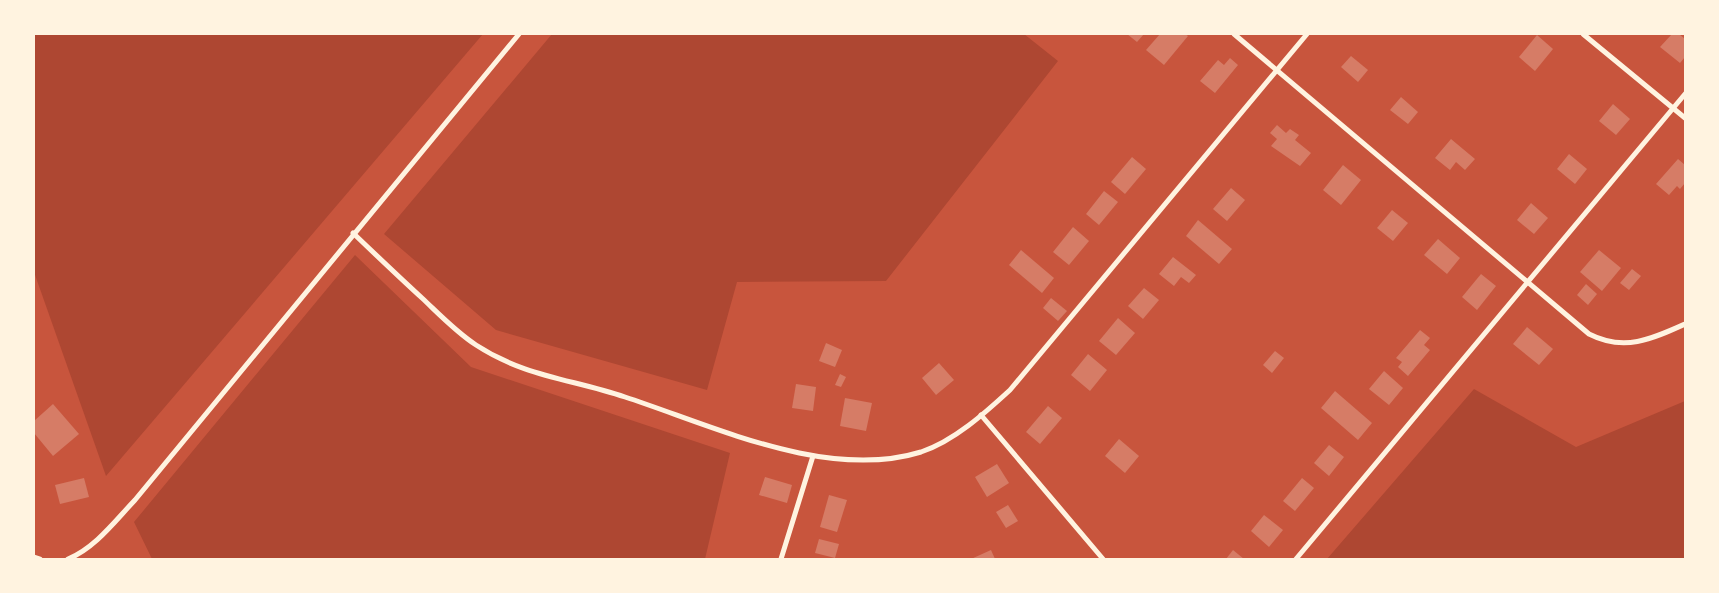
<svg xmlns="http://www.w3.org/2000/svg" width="1719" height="593" viewBox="0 0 1719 593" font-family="'PT Sans',sans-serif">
	<rect width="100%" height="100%" fill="#c8553d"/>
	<g fill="#ae4732">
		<path d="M34,34H483L106,476L34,272Z"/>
		<path d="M552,34H1024L1058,61L886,281L737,282L707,390L496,330L384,234Z"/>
		<path d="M355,255L471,367L730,453L705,559H152L134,522Z"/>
		<path d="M1474,389L1576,447L1685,401V559H1327Z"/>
	</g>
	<g fill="#d67c66">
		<path d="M1127,34H1144L1137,42Z"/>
		<path d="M1160,34H1185L1188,36L1164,65L1146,50Z"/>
		<path d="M1672,34H1679L1685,39V57L1680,63L1660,47Z"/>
		<path d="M1537,35L1553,49L1535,71L1519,57Z"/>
		<path d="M1351,56L1368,70L1358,82L1341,67Z"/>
		<path d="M1230,58L1238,65L1215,93L1200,81L1218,60L1224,65Z"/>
		<path d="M1401,97L1418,112L1408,124L1390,110Z"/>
		<path d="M1613,104L1630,119L1616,135L1599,121Z"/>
		<path d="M1277,125L1286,133L1290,129L1299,135L1295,140L1311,153L1300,166L1271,146L1277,139L1270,133Z"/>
		<path d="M1451,139L1475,159L1465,170L1456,162L1450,170L1435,158Z"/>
		<path d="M1569,154L1587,169L1575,184L1557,169Z"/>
		<path d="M1132,157L1146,169L1125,194L1111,182Z"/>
		<path d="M1678,159L1685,165V183L1680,189L1677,186L1669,195L1656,184Z"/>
		<path d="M1343,165L1361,180L1341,205L1323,190Z"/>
		<path d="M1231,188L1245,200L1227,221L1213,209Z"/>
		<path d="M1104,191L1118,202L1099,225L1086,214Z"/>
		<path d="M1531,203L1548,218L1534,234L1517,220Z"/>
		<path d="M1392,210L1408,223L1393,241L1377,228Z"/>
		<path d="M1198,220L1232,249L1219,264L1186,236Z"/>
		<path d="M1073,227L1089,241L1069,265L1053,252Z"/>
		<path d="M1438,239L1460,258L1447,274L1424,255Z"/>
		<path d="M1021,250L1054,278L1042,293L1009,265Z"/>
		<path d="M1599,250L1621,268L1602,291L1580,272Z"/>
		<path d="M1173,257L1196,275L1189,283L1181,277L1174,286L1159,274Z"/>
		<path d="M1632,269L1641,276L1629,290L1620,283Z"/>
		<path d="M1481,274L1496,286L1477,310L1462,297Z"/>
		<path d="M1586,284L1597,294L1588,305L1577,295Z"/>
		<path d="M1144,288L1159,300L1143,319L1128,306Z"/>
		<path d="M1051,298L1067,311L1058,321L1043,308Z"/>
		<path d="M1118,318L1135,333L1116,355L1099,341Z"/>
		<path d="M1527,327L1553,349L1539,365L1513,344Z"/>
		<path d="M1420,330L1430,338L1424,345L1430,350L1408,376L1398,367L1402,362L1396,358Z"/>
		<path d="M826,343L842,350L835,367L819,361Z"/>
		<path d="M1275,351L1284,358L1272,373L1263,365Z"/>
		<path d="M1088,354L1107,370L1090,391L1071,375Z"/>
		<path d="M939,363L954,380L936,395L922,378Z"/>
		<path d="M1384,371L1403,388L1389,405L1369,389Z"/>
		<path d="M840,374L846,377L841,387L835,385Z"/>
		<path d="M796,384L816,387L813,411L792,408Z"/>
		<path d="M1335,391L1372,423L1358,440L1321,408Z"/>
		<path d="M845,398L872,403L866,431L840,426Z"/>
		<path d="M53,404L79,434L53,456L34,433V421Z"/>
		<path d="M1048,406L1062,418L1040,444L1026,432Z"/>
		<path d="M1119,439L1139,456L1125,473L1105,456Z"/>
		<path d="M1329,445L1344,457L1329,476L1314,463Z"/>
		<path d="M997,464L1009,483L987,497L975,477Z"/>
		<path d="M765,477L792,485L787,503L759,495Z"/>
		<path d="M84,478L89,497L60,504L55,485Z"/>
		<path d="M1302,478L1314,488L1295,511L1283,501Z"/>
		<path d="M829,495L847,500L837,532L820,527Z"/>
		<path d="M1008,505L1018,521L1006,528L996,512Z"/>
		<path d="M1264,515L1283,530L1269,547L1251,531Z"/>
		<path d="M819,539L839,544L835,558L815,553Z"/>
		<path d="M991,550L995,559H971Z"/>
		<path d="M1233,550L1244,559H1226Z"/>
	</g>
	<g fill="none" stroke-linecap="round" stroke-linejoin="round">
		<g stroke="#fff3e0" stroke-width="5">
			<path d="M1234,34L1589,334C1624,352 1652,339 1685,324"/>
			<path d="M1583,34L1685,118"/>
			<path d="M353,233C376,255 399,277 422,298C439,314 456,332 476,345C525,377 572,379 625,397C714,426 827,481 921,452C954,441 985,413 1010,390L1307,34"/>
			<path d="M981,415L1103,559"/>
			<path d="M34,557L40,559"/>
			<path d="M68,559C95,548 115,521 135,500L519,34"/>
			<path d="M781,559L813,456"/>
			<path d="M1296,559L1685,94"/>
		</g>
	</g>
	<rect width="1719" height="593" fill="none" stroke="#fff3e0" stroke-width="70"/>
</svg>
